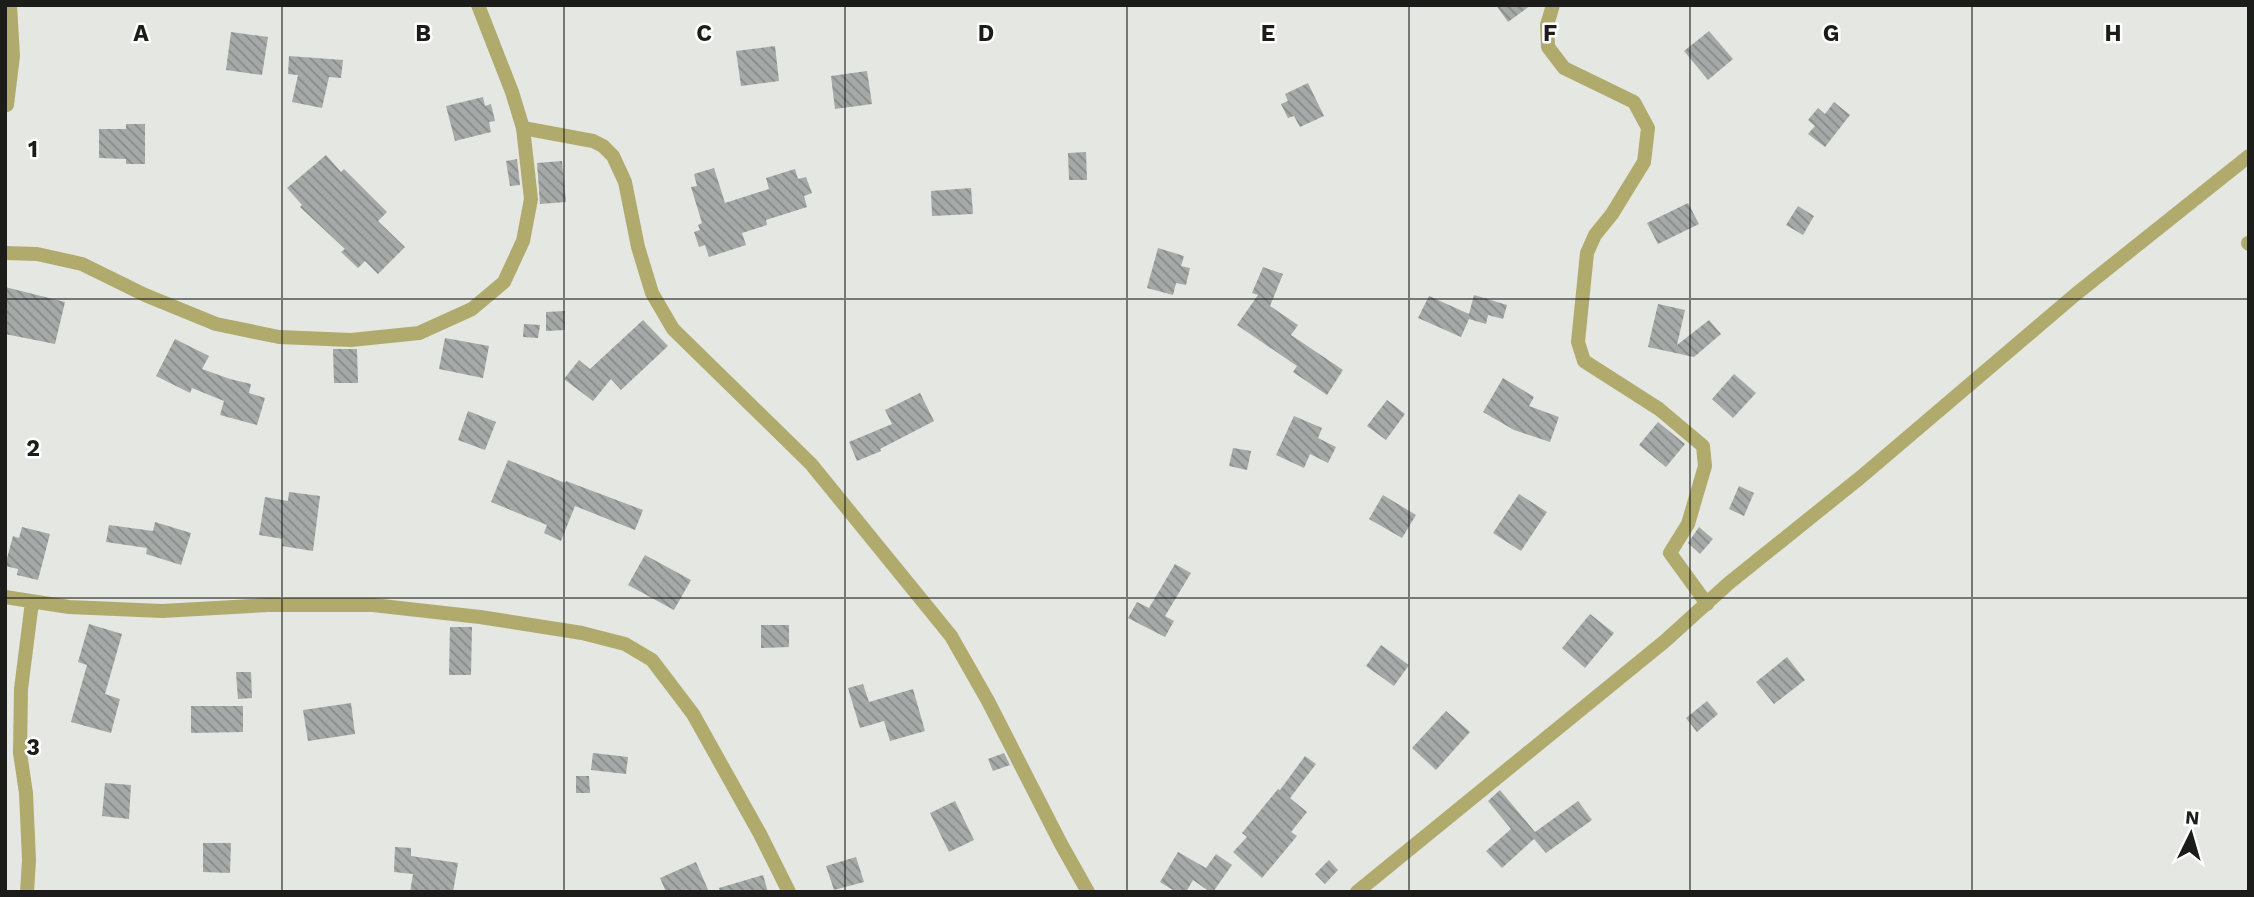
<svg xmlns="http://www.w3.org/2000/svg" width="2254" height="897" viewBox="0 0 2254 897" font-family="'Work Sans',sans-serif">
	<defs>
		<pattern id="building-back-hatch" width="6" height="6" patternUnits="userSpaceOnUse" patternTransform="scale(1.75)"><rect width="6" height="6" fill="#a5aaa8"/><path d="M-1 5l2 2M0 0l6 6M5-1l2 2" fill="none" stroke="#868a88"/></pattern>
	</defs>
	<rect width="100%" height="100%" fill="#e4e7e2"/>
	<g fill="url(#building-back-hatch)">
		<path d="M1496,5H1531L1508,22Z"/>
		<path d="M1709,31L1733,59L1708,80L1684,51Z"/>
		<path d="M231,32L268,37L262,75L226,70Z"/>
		<path d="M775,46L779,81L741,86L736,51Z"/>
		<path d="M289,56L343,60L341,78L329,77L322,108L292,102L298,75L288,74Z"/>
		<path d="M867,71L872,104L835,109L831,76Z"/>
		<path d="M1308,83L1324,116L1300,127L1294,116L1288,118L1281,104L1288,101L1285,94Z"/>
		<path d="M483,97L485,106L491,104L495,121L489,122L491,132L455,141L446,106Z"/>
		<path d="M1834,102L1850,115L1825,147L1808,134L1815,126L1808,120L1818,108L1825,114Z"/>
		<path d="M126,124H145V164H126V159L99,158V129H126Z"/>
		<path d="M1086,152L1087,180H1069L1068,153Z"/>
		<path d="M326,155L341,172L344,169L387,212L378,221L405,247L378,274L365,261L358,268L341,252L345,249L300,207L302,205L287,188Z"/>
		<path d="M517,159L520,185L510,186L506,161Z"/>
		<path d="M562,161L566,202L540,204L537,163Z"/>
		<path d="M714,168L725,203L769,189L766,178L795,169L798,179L806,177L812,193L804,196L807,207L766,220L767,225L742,233L746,245L709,257L705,245L699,247L694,232L700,230L698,225L702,223L691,187L697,186L694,174Z"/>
		<path d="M971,188L973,214L932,216L931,191Z"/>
		<path d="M1688,203L1699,224L1658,244L1647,223Z"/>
		<path d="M1798,206L1814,216L1803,235L1786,225Z"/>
		<path d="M1158,248L1184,256L1181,266L1190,268L1186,285L1176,283L1173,295L1147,288Z"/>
		<path d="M1263,267L1283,274L1270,306L1298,325L1291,335L1343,370L1327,395L1293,372L1297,366L1237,325L1258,295L1252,293Z"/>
		<path d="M5,287L65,302L55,344L5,334Z"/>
		<path d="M1474,295L1507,305L1503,319L1488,315L1486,324L1469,319L1461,337L1418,318L1429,296L1469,314Z"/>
		<path d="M1658,304L1685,310L1677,345L1709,320L1721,334L1694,357L1648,347Z"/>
		<path d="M565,311V330L546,331V312Z"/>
		<path d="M643,320L668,346L621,390L611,379L593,401L564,379L579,360L590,369Z"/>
		<path d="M524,324L540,325L538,338L523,337Z"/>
		<path d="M445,338L489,346L483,378L439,369Z"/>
		<path d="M175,339L209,356L202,369L230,379L251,384L249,393L265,398L257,425L220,415L224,401L192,388L190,393L156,376Z"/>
		<path d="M333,349H357L358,383H334Z"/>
		<path d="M1734,374L1756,393L1733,418L1712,399Z"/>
		<path d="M1503,378L1534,397L1529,406L1559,417L1550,442L1514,430L1483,412Z"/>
		<path d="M920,393L934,421L880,449L881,451L857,461L849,442L892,424L885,410Z"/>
		<path d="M1387,400L1405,414L1386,440L1367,426Z"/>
		<path d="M468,411L496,422L485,450L458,440Z"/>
		<path d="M1294,416L1322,428L1318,438L1336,447L1328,463L1310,454L1304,468L1276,455Z"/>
		<path d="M1658,422L1685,444L1666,467L1639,445Z"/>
		<path d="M1233,448L1251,451L1247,470L1229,466Z"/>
		<path d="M508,460L565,483L566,481L643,510L635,530L575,506L561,541L544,533L547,525L491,502Z"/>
		<path d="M1739,486L1754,493L1744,516L1729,509Z"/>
		<path d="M289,492L320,496L313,551L282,546L283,539L259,535L265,497L288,501Z"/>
		<path d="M1519,494L1547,512L1521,551L1493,533Z"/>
		<path d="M1383,495L1416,515L1402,538L1369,519Z"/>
		<path d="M155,522L191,533L181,565L146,554L147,548L106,542L109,525L153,531Z"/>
		<path d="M22,527L50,534L38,580L17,575L18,569L5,566L13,536L19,538Z"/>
		<path d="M1699,527L1713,539L1700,554L1688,543Z"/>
		<path d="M645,555L691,580L674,610L628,585Z"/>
		<path d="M1175,564L1191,573L1165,616L1174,621L1165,637L1128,618L1137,602L1149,608Z"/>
		<path d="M1590,614L1614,633L1585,668L1562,648Z"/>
		<path d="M89,624L122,634L105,694L120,699L111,733L71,722L87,665L78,662Z"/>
		<path d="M761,625H789V647L761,648Z"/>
		<path d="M450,627H472L471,675H449Z"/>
		<path d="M1381,645L1409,665L1394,686L1366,666Z"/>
		<path d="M1787,657L1805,680L1774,704L1756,682Z"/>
		<path d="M236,672H251L252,698L238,699Z"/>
		<path d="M863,684L869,702L913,689L925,731L890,741L884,721L860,728L848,688Z"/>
		<path d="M1707,701L1718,714L1697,732L1686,718Z"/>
		<path d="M351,703L355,734L308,741L303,710Z"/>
		<path d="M191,706H243V732L191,733Z"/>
		<path d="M1446,711L1470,732L1436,770L1412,748Z"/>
		<path d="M593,753L628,757L626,774L591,770Z"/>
		<path d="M1004,753L1010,765L993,771L988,759Z"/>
		<path d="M1305,756L1316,764L1290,798L1307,812L1291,832L1297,836L1262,878L1233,852L1247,837L1242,833L1278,789L1280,790Z"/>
		<path d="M576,776H589L590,793H576Z"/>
		<path d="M105,783L131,785L129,819L102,816Z"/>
		<path d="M1500,790L1535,832L1578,801L1592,820L1546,853L1534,839L1502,868L1486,851L1511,829L1488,801Z"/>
		<path d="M955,801L974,840L949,852L930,813Z"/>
		<path d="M203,843H231L230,873L203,872Z"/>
		<path d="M395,847L411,848V856L458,863L453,892H410L413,874L394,872Z"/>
		<path d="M1178,852L1206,868L1216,854L1232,865L1213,892H1210L1193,880L1186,892H1176L1160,882Z"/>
		<path d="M856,857L864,882L834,890L826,866Z"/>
		<path d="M1329,860L1338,870L1325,884L1315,874Z"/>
		<path d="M696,862L709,892H666L660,878Z"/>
		<path d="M763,875L768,892H720L719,888Z"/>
	</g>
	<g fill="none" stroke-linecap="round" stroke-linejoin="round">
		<g stroke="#b0ab6d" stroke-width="14">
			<path d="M1553,5L1547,25L1548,47L1564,68L1634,102L1648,128L1644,162L1612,214L1595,235L1587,253L1578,342L1584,361L1659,409L1703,446L1705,466L1688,524L1670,553L1707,604"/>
			<path d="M7,105L13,56L10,5"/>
			<path d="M523,128L593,141L603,146L613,156L625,182L638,247L652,293L673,329L811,464L951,636L988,701L1061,844L1088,892"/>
			<path d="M2248,243L2249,244"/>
			<path d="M5,253L37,254L82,264L145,295L216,324L279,337L351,340L419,333L472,309L504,282L523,241L531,199L523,128L512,92L478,5"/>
			<path d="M5,597L69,607L162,611L268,605H373L480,617L582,633L625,644L652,660L693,714L760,834L789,892"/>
			<path d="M27,892L29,860L26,793L20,753L21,689L32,602"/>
			<path d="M1357,892L1665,641L1729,583L1861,477L2076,294L2249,156"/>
		</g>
	</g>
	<path fill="none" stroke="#1c1d1b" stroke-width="2" stroke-opacity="0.55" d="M282,5V892M564,5V892M845,5V892M1127,5V892M1409,5V892M1690,5V892M1972,5V892M5,299H2249M5,598H2249"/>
	<g font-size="23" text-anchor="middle" font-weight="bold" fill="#1c1d1b" stroke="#fff" stroke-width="5" stroke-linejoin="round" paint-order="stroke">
		<text x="141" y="41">A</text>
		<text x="423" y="41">B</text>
		<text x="704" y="41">C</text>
		<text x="986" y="41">D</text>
		<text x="1268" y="41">E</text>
		<text x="1550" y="41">F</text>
		<text x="1831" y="41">G</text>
		<text x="2113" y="41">H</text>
		<text x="33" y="157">1</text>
		<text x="33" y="456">2</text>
		<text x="33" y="755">3</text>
	</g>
	<rect width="2254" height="897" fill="none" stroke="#1c1d1b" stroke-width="14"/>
	<g transform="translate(2191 834) rotate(5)" stroke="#ffffff" stroke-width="5" paint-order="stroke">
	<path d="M0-5L12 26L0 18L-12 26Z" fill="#1c1d1b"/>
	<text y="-10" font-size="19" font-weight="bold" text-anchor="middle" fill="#1c1d1b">N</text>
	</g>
</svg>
